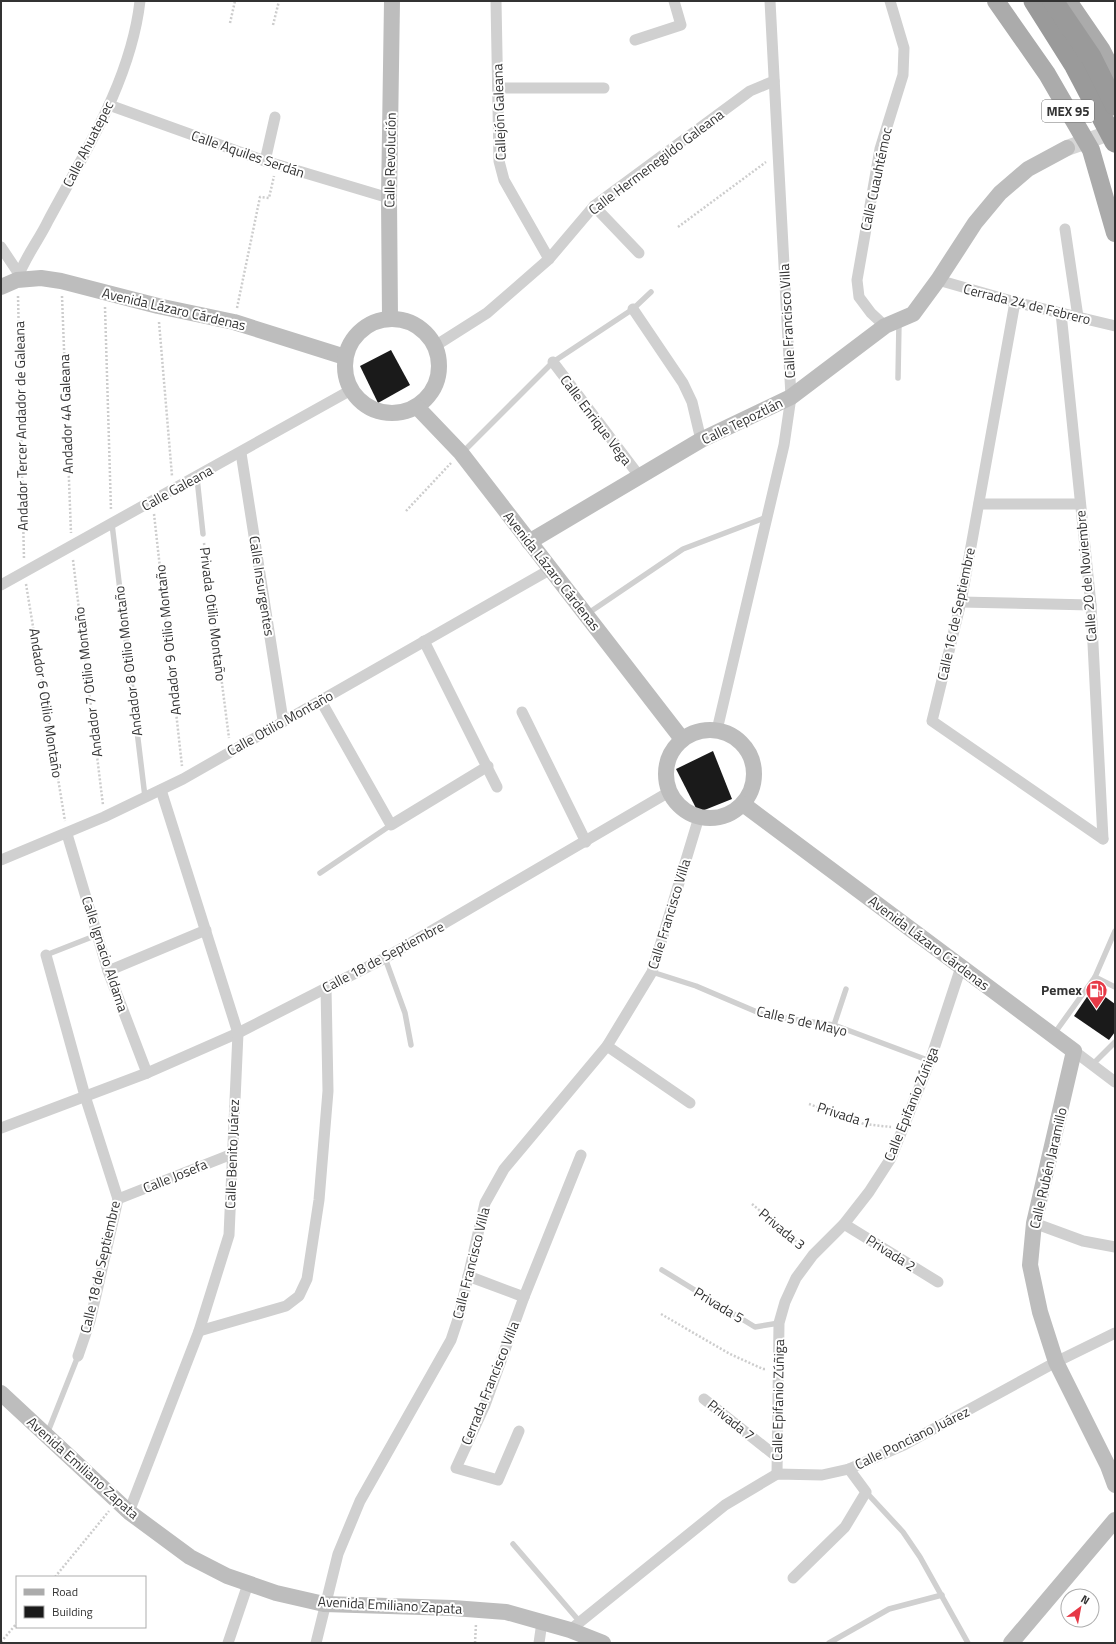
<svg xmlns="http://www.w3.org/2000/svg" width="1116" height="1644" viewBox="0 0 1116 1644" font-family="'Titillium Web',sans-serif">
	<rect width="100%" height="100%" fill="#fff"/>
	<g fill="#1a1a1a">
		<path d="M391,350L410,385L378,403L360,366Z"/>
		<path d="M713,751L732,799L702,811L697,810L676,769Z"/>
		<path d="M1093,988L1115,1004V1032L1109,1040L1074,1016Z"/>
	</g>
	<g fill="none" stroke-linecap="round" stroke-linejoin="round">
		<path stroke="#d6d6d6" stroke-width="16" stroke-dasharray="16 8" stroke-linecap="butt" d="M1067,148L1115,131"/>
		<g stroke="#cdcdcd" stroke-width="2.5" stroke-dasharray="2 2" stroke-linecap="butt">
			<path d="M230,23L235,1"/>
			<path d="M273,25L279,1"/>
			<path d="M678,227L766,162"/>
			<path d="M18,296L24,559"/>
			<path d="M62,296L71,533"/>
			<path d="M105,307L111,510"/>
			<path d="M237,308L260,197L269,198L274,176"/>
			<path d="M159,322L172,476"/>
			<path d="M406,511L451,463"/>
			<path d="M154,514L182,766"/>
			<path d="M204,543L229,738"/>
			<path d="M73,560L103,805"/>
			<path d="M26,584L65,821"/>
			<path d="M809,1104L864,1124L891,1127"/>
			<path d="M752,1204L803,1247"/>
			<path d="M661,1314L730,1354L763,1369H767"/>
			<path d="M55,1577L109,1511"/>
			<path d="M1,1642L17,1623"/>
			<path d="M475,1643L476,1624"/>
		</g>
		<g stroke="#d0d0d0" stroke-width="5.5">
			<path d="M898,378L899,322"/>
			<path d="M462,453L553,362L633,309L651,292"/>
			<path d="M197,478L203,534"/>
			<path d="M112,524L145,797"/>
			<path d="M587,614L683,549L767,517"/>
			<path d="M320,873L391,825"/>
			<path d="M46,955L97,935"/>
			<path d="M385,958L405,1013L411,1045"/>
			<path d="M652,972L696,986L764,1015L834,1025L930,1061"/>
			<path d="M1095,977L1115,987"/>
			<path d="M834,1025L846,989"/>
			<path d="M1054,1034L1095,977L1115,931"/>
			<path d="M1093,1064L1115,1042"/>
			<path d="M662,1270L755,1327L779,1323"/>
			<path d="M47,1434L78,1356"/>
			<path d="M866,1492L903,1532L920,1557L968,1643"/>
			<path d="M513,1544L580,1622"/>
			<path d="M829,1643L889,1609L942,1595"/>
		</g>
		<g stroke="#d0d0d0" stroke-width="11">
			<path d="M496,1L499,161L504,180L549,259"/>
			<path d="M635,40L681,25L674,1"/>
			<path d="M498,88H604"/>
			<path d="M109,105L265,161L389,198"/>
			<path d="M265,161L275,117"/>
			<path d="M594,206L639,253"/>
			<path d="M1065,229L1078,317"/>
			<path d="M1,247L19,274"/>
			<path d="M17,280C23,260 39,240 48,221C85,152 131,80 140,1"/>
			<path d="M938,280L1015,302L1115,326"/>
			<path d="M1015,302L961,602L932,721L1103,839"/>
			<path d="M633,309L683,383L692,402L701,440"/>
			<path d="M1061,313L1091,605L1103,839"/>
			<path d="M885,326L871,313L859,297L857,280L880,149L903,75L904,48L890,1"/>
			<path d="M435,346L487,313L549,259L594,206L750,91L774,81"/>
			<path d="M553,362L640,477"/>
			<path d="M241,453L283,720"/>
			<path d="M979,504H1080"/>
			<path d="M1,585L351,390"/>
			<path d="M961,602L1091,605"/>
			<path d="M424,641L497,787"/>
			<path d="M321,701L391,825L488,766"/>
			<path d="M522,712L586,842"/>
			<path d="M717,730L784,445L791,397L770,1"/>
			<path d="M67,834L108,971L147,1073"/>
			<path d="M1,860L104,817L183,779L551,569"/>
			<path d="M46,955L85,1096L118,1199L97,1291L90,1321L78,1356"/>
			<path d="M108,971L206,930"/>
			<path d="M607,1046L690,1103"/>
			<path d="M1074,1051L1115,1082"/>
			<path d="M1,1128L147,1073L238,1033L385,958L669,792"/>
			<path d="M118,1199L232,1154"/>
			<path d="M1034,1223L1083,1241L1115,1247"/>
			<path d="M844,1224L938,1282"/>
			<path d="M468,1276L524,1297"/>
			<path d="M199,1331L286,1306L299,1296L307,1279L319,1200L328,1091L326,988"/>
			<path d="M704,1399L777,1457"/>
			<path d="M519,1431L498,1480L456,1468L485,1405L524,1297L581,1155"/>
			<path d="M777,1474L779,1323L785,1302L796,1278L813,1255L844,1224L869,1192L891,1158L930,1061L961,967"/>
			<path d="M129,1512L199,1331L229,1235L238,1033L161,790"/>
			<path d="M793,1578L845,1527L866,1492L849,1469"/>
			<path d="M570,1630L725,1505L777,1474L822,1475L849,1469L904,1445L1056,1362L1115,1333"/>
			<path d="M228,1643L248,1584"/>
			<path d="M316,1643L338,1554L360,1501L451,1340L459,1316L485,1203L504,1169L607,1046L652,972L699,817"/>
			<path d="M539,1643L542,1622"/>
		</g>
		<g stroke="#bdbdbd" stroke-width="16">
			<path d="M1,287L17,280L41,278L61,281L158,306L234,322L345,357"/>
			<path d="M390,318L389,198L392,1"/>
			<circle cx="392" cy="366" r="47"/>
			<path d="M417,407L461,453L682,739"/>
			<path d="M529,542L701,440L791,397L885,326L913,314L938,280L975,223L1000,193L1028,169L1067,148"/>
			<circle cx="710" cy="774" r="44"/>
			<path d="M743,804L1074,1051L1034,1223L1030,1265L1040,1312L1056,1362L1108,1466L1115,1485"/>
			<path d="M1,1393L129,1512L190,1557L227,1576L276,1593L324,1604L453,1608L506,1612L570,1630L603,1643"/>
			<path d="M1011,1643L1115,1520"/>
		</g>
		<g stroke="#ababab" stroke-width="18">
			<path d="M996,1L1047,74L1091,150L1115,233"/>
			<path d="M1068,1L1101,49L1115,76"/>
		</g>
		<g stroke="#9a9a9a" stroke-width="21">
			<path d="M1034,1L1075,66L1115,142"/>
			<path d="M1053,1L1091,57L1115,105"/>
		</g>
	</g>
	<defs>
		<symbol id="fuel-pin" viewBox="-11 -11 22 30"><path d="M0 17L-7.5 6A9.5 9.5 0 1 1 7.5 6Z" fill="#e63946" stroke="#fff"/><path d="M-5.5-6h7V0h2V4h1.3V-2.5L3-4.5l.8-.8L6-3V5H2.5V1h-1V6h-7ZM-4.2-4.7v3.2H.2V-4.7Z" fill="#fff"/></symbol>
	</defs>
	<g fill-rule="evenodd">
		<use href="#fuel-pin" x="1084" y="978" width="25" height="34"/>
	</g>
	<g text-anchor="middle" stroke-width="4" stroke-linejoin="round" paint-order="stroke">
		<rect fill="#fff" stroke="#707070" stroke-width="1" x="1042" y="100" width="52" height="22" rx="3"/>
		<g font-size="13" font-weight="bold" fill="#333">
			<text x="1068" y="116">MEX 95</text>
		</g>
		<g font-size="14" fill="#333" stroke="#fff">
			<text transform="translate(499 112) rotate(-92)" y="5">Callejón Galeana</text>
			<text transform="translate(88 144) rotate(-63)" y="5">Calle Ahuatepec</text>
			<text transform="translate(248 154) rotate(19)" y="5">Calle Aquiles Serdán</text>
			<text transform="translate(390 160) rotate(-89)" y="5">Calle Revolución</text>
			<text transform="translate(656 162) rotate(-37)" y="5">Calle Hermenegildo Galeana</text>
			<text transform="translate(876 179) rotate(-78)" y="5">Calle Cuauhtémoc</text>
			<text transform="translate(1027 304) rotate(14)" y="5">Cerrada 24 de Febrero</text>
			<text transform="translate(174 309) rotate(13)" y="5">Avenida Lázaro Cárdenas</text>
			<text transform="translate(787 321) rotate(-93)" y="5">Calle Francisco Villa</text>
			<text transform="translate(66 414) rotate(-92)" y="5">Andador 4A Galeana</text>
			<text transform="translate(596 420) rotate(53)" y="5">Calle Enrique Vega</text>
			<text transform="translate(742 421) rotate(-26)" y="5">Calle Tepoztlán</text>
			<text transform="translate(21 426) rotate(-91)" y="5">Andador Tercer Andador de Galeana</text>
			<text transform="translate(177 488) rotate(-29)" y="5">Calle Galeana</text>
			<text transform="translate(552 571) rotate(52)" y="5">Avenida Lázaro Cárdenas</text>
			<text transform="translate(1086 576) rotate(-95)" y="5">Calle 20 de Noviembre</text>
			<text transform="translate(262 586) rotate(81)" y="5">Calle Insurgentes</text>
			<text transform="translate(213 614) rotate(83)" y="5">Privada Otilio Montaño</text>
			<text transform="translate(956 614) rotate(-78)" y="5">Calle 16 de Septiembre</text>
			<text transform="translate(168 640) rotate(-96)" y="5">Andador 9 Otilio Montaño</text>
			<text transform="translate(128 661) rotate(-97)" y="5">Andador 8 Otilio Montaño</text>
			<text transform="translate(88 682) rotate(-97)" y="5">Andador 7 Otilio Montaño</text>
			<text transform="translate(46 703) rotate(81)" y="5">Andador 6 Otilio Montaño</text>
			<text transform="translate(280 723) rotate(-29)" y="5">Calle Otilio Montaño</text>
			<text transform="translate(669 914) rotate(-73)" y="5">Calle Francisco Villa</text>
			<text transform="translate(929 943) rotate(37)" y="5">Avenida Lázaro Cárdenas</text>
			<text transform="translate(105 954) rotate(72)" y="5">Calle Ignacio Aldama</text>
			<text transform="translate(383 957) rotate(-28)" y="5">Calle 18 de Septiembre</text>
			<text transform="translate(802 1021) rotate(13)" y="5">Calle 5 de Mayo</text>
			<text transform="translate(911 1104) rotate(-68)" y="5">Calle Epifanio Zúñiga</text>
			<text transform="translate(844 1115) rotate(18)" y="5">Privada 1</text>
			<text transform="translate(232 1154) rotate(-88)" y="5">Calle Benito Juárez</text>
			<text transform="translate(1048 1168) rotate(-77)" y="5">Calle Rubén Jaramillo</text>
			<text transform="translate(175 1176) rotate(-22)" y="5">Calle Josefa</text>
			<text transform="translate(782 1229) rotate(40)" y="5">Privada 3</text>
			<text transform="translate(891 1253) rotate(32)" y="5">Privada 2</text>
			<text transform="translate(471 1263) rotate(-76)" y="5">Calle Francisco Villa</text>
			<text transform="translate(100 1267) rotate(-77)" y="5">Calle 18 de Septiembre</text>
			<text transform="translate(719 1305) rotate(31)" y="5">Privada 5</text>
			<text transform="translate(490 1383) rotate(-68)" y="5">Cerrada Francisco Villa</text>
			<text transform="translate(778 1400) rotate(-89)" y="5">Calle Epifanio Zúñiga</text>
			<text transform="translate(731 1420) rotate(39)" y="5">Privada 7</text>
			<text transform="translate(912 1438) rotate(-26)" y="5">Calle Ponciano Juárez</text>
			<text transform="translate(83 1468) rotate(42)" y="5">Avenida Emiliano Zapata</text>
			<text transform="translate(390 1605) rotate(3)" y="5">Avenida Emiliano Zapata</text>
		</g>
		<g font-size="14" font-weight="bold" fill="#333" stroke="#fff" text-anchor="end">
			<text x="1082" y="995">Pemex</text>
		</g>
	</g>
	<rect width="1116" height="1644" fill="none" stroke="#333333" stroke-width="4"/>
	<rect x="16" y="1576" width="130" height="52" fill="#ffffff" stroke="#adadad"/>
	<rect x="24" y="1589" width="20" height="6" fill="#ababab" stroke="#adadad"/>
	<text x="52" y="1596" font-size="12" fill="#333333">Road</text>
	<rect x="24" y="1606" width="20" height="12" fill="#1a1a1a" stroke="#adadad"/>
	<text x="52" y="1616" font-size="12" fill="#333333">Building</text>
	<g transform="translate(1080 1608) rotate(32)"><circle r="19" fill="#ffffff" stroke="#adadad"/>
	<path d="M0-3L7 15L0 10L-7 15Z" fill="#e63946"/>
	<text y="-6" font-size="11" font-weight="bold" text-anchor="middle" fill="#333333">N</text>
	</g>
</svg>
